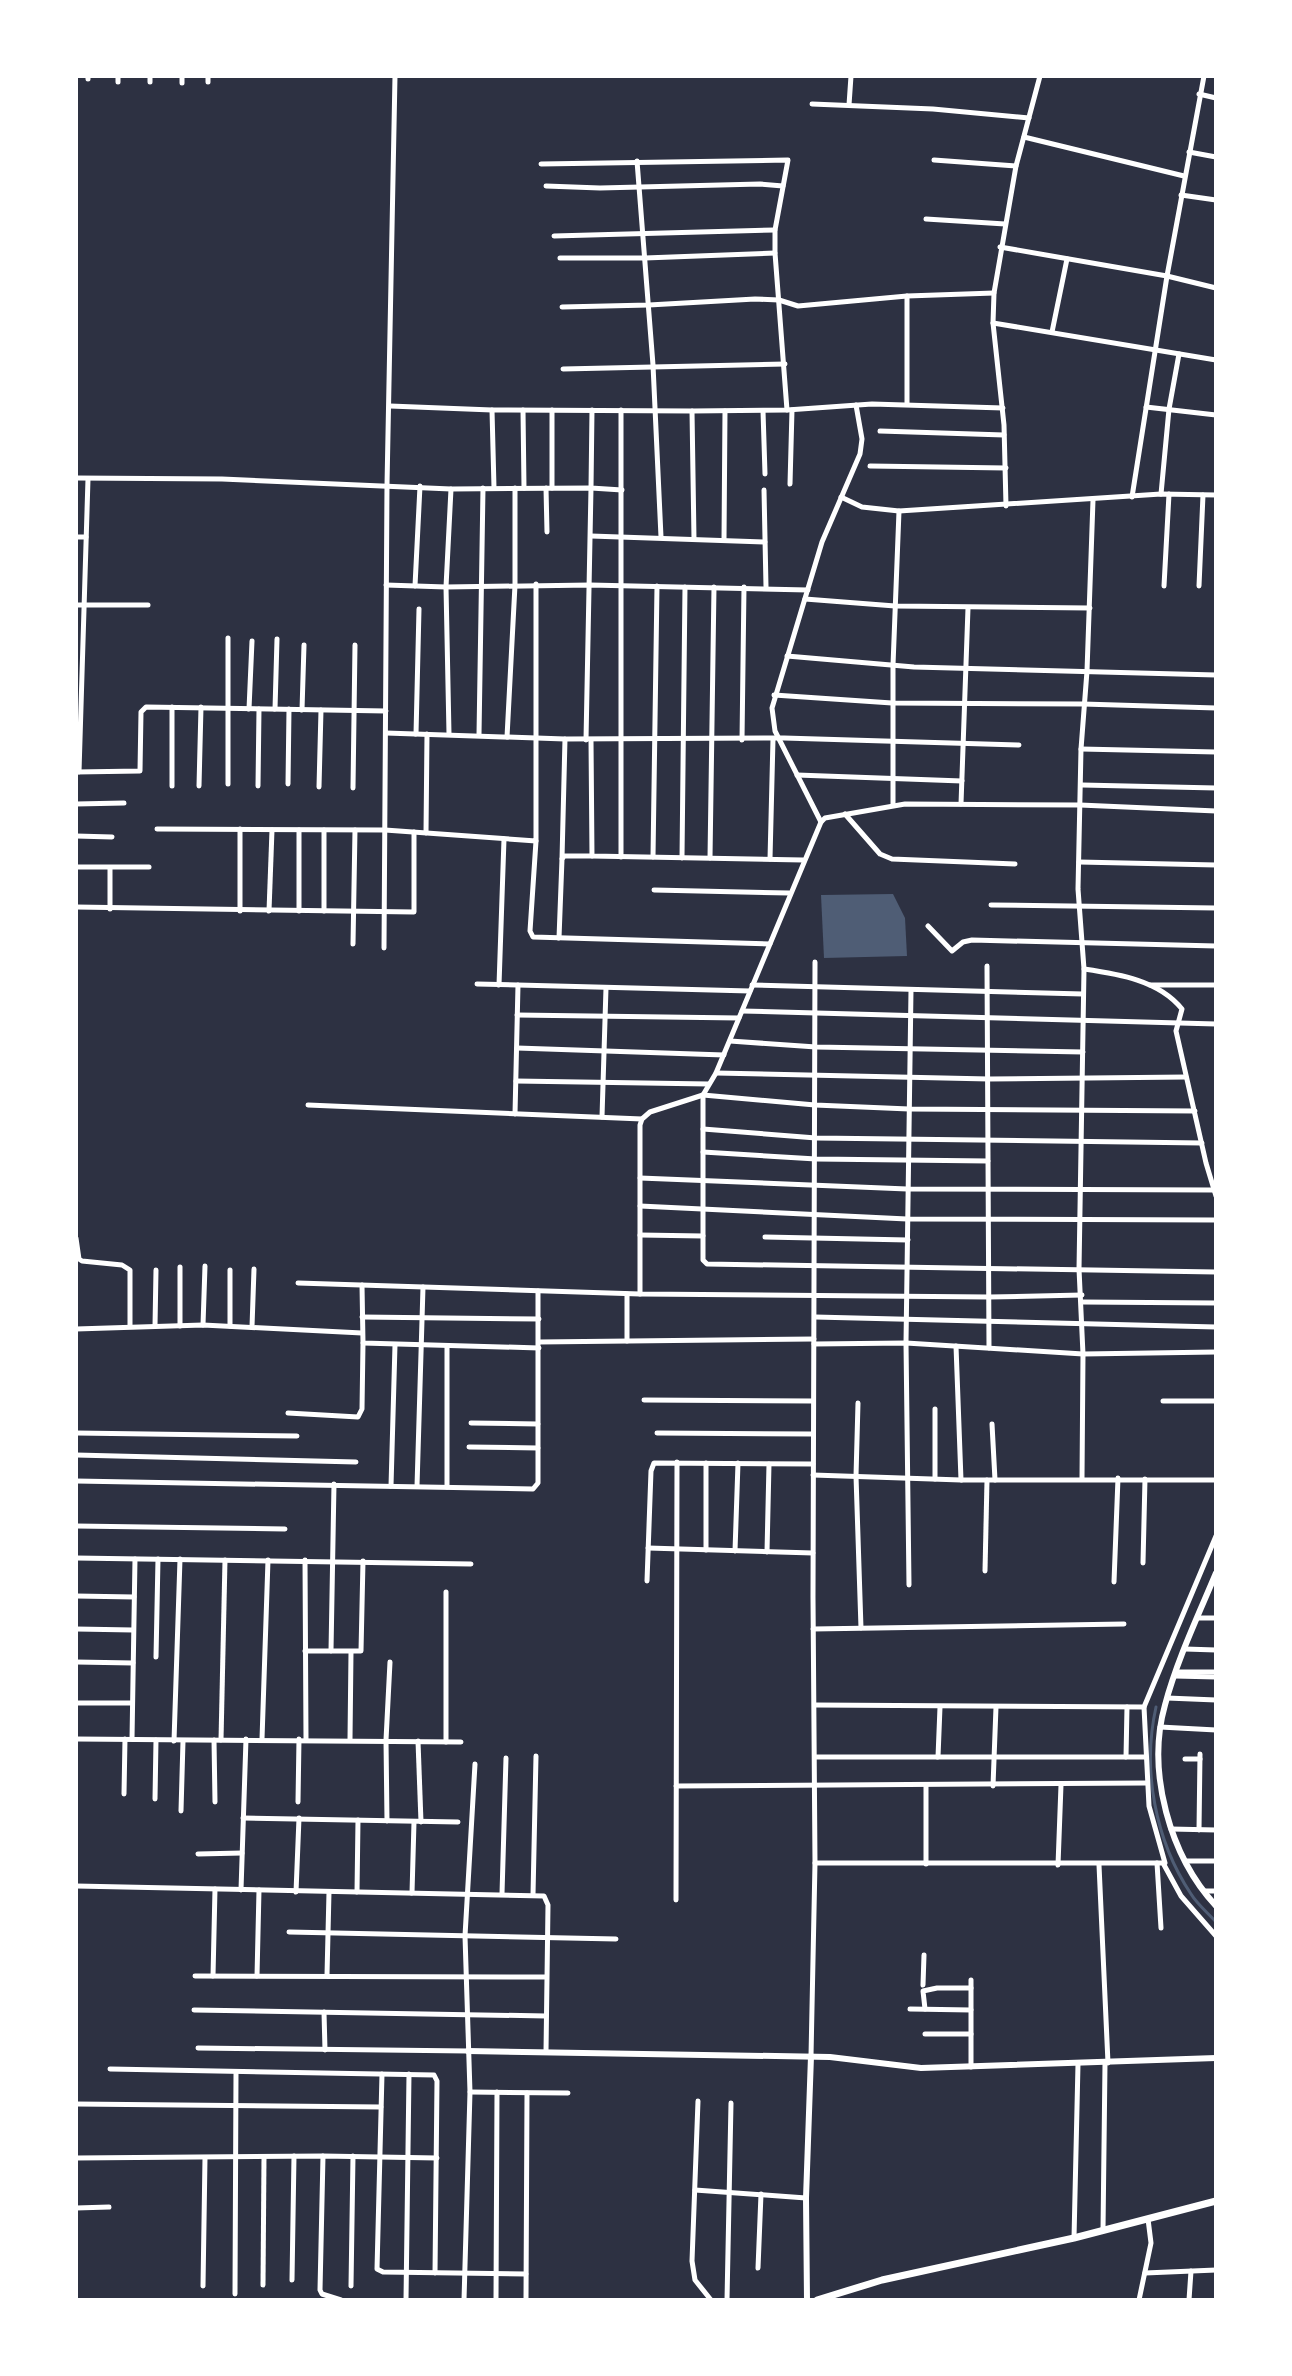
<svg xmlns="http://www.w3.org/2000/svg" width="1292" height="2376" viewBox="0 0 1292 2376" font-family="Karla,sans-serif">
	<rect width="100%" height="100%" fill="#2d3142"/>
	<path fill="#4f5d75" d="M893,894L905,918L907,956L824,958L821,895Z"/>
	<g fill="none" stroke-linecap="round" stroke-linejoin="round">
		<path stroke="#4f5d75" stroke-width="3" d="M1156,1707C1142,1770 1155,1840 1191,1894C1197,1904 1208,1913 1216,1922"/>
		<g stroke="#fff" stroke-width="5">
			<path d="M88,79V76"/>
			<path d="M118,82V76"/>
			<path d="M150,82V76"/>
			<path d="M208,82V76"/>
			<path d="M182,83V76"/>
			<path d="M1199,94L1216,98"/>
			<path d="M812,104L933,109L1029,118"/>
			<path d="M849,105L851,76"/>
			<path d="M1024,137L1184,176"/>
			<path d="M1189,152L1216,157"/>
			<path d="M934,160L1016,166"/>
			<path d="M637,161L653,365L661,537"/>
			<path d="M541,164L788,160L775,230V253L787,410"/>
			<path d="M546,186L600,188L760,184L783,186"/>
			<path d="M1181,195L1216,200"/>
			<path d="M926,219L1005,224"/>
			<path d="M554,236L775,230"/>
			<path d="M1000,247L1167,276L1216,288"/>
			<path d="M560,258H645L775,253"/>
			<path d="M907,296V404"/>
			<path d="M562,307L649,305L755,299L779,300L798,306L907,296L994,293"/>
			<path d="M993,323L1216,360"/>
			<path d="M1052,332L1067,259"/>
			<path d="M563,369L785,364"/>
			<path d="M390,406L492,410L692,411L787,410L872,404L1003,408"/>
			<path d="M1146,407L1216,415"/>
			<path d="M492,410L494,488"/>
			<path d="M523,410L524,488"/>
			<path d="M552,410V488"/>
			<path d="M592,410L591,488L622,490"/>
			<path d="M621,410V857"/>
			<path d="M692,411L694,539"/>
			<path d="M763,411L765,474"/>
			<path d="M880,431L1004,435"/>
			<path d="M870,466L1006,468"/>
			<path d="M76,478L222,479L451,489L591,488L586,740"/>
			<path d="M790,484L792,410"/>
			<path d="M546,488L547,532"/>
			<path d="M764,490L766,587"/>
			<path d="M1161,494L1169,409L1179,354"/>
			<path d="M841,497L862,507L899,511L1161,494L1216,495"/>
			<path d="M1132,497L1167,276L1204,76"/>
			<path d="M1006,506L1004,425L993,323L994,293L1016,166L1040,76"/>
			<path d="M591,536L765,542"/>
			<path d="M76,537H86"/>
			<path d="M724,540L725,411"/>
			<path d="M386,585L446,587L590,585L808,590"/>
			<path d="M415,586L420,486"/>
			<path d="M1164,586L1169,494"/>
			<path d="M1199,586L1203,495"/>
			<path d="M805,599L895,606L1090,608"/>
			<path d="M76,605H148"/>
			<path d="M787,656L914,667L1216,675"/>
			<path d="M774,695L892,703L1083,704L1216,708"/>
			<path d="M172,707V786"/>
			<path d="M249,709L252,641"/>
			<path d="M275,709L277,639"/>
			<path d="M302,710L304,645"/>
			<path d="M386,733L565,739L784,738L1019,745"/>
			<path d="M416,734L419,609"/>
			<path d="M449,734L446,587L451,489"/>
			<path d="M479,735L483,488"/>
			<path d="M507,737L515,585V488"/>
			<path d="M591,740L592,856L803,860"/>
			<path d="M742,740L744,587"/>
			<path d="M1081,749L1216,752"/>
			<path d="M76,772L140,771L141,712L146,707L386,711"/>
			<path d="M79,772L88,479"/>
			<path d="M797,775L962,781"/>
			<path d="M228,784V638"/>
			<path d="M288,784L289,709"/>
			<path d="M1082,785L1216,788"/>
			<path d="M199,786L201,707"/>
			<path d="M258,786L259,709"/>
			<path d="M319,787L321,710"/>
			<path d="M353,788L355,645"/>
			<path d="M76,804L124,803"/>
			<path d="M961,804L968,608"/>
			<path d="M893,805V665L899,511"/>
			<path d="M1216,811L1080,805L905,804L825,818L821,822L716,1073L703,1095V1260L707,1264L1216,1272"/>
			<path d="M845,814L880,854L892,859L1015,864"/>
			<path d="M821,822L775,731L772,708L822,542L860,454L862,439L856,405"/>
			<path d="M157,829L385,830L536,841V584"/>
			<path d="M299,830V911"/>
			<path d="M324,830V911"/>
			<path d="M426,833L427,734"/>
			<path d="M76,836L112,837"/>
			<path d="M536,841L530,931L533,937L770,944"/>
			<path d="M653,857L657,586"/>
			<path d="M682,858L685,587"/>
			<path d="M710,858L714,587"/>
			<path d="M562,859L565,739"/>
			<path d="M770,859L773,739"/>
			<path d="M1079,862L1216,865"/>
			<path d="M76,867H149"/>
			<path d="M110,868V909"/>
			<path d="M654,890L789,893"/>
			<path d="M991,905L1216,908"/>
			<path d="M76,907L414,912V832"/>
			<path d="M240,911V829"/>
			<path d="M269,911L272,830"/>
			<path d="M928,926L952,951L963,942L972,940L1216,946"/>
			<path d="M559,938L562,859L564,856H592"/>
			<path d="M353,944L355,830"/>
			<path d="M384,948L387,485L395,76"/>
			<path d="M987,966L989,1348"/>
			<path d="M1084,969C1118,974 1159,980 1182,1009L1176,1031L1206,1163L1216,1196"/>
			<path d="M477,984L750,991"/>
			<path d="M499,985L504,839"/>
			<path d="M752,985L1083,994"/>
			<path d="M1150,985H1216"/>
			<path d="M742,1011L1216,1024"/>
			<path d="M517,1015L739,1018"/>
			<path d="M730,1041L816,1047L1083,1052"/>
			<path d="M517,1048L724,1055"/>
			<path d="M716,1073L989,1079L1186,1077"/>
			<path d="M516,1081L709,1084"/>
			<path d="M308,1105L642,1119"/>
			<path d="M515,1114L518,985"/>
			<path d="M602,1117L606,988"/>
			<path d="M703,1129L816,1138L1202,1143"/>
			<path d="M703,1152L816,1159L988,1161"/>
			<path d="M640,1178L907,1189L1213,1190"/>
			<path d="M640,1206L907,1219L1216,1220"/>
			<path d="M640,1235L703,1236"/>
			<path d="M765,1237L908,1240"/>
			<path d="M76,1238L79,1259L82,1261L122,1265L130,1270V1326"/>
			<path d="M298,1283L640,1294L989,1297L1082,1295"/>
			<path d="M362,1285L363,1343L539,1348"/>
			<path d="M640,1294V1125L642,1119L650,1112L703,1095L815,1105L909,1109L1195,1111"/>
			<path d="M1082,1302L1216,1303"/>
			<path d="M362,1317L539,1319"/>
			<path d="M815,1317L1216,1327"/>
			<path d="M203,1325L205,1266"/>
			<path d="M155,1326L156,1270"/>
			<path d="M180,1326V1267"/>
			<path d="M230,1326V1270"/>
			<path d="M252,1327L254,1269"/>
			<path d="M76,1329L203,1325L362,1333"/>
			<path d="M627,1341V1294"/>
			<path d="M539,1342L814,1339"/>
			<path d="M814,1344L906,1343L1083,1354L1216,1352"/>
			<path d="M447,1346V1487"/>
			<path d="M956,1346L961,1480"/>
			<path d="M644,1400L813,1401"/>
			<path d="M1163,1401H1216"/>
			<path d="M858,1403L856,1476L861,1628"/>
			<path d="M935,1409V1479"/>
			<path d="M288,1413L358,1417L362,1409L363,1343"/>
			<path d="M471,1423L538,1424"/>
			<path d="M992,1424L995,1480"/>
			<path d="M76,1433L297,1436"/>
			<path d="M657,1433L813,1434"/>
			<path d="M469,1447L538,1448"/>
			<path d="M76,1455L356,1462"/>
			<path d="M813,1475L961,1480H1216"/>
			<path d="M1082,1478L1083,1354L1079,1269L1084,969L1078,889L1081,749L1087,671L1093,500"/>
			<path d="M76,1481L533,1489L538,1483V1291"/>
			<path d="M391,1486L395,1345"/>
			<path d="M417,1486L423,1287"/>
			<path d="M76,1526L285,1529"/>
			<path d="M648,1548L813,1553"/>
			<path d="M706,1550V1463"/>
			<path d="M735,1551L738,1463"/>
			<path d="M767,1552L769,1464"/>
			<path d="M76,1558L471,1564"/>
			<path d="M305,1560L306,1739"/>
			<path d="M1143,1563L1145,1479"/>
			<path d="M985,1571L987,1480"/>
			<path d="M647,1581L651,1471L654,1463L813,1464"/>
			<path d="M1114,1582L1118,1478"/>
			<path d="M909,1585L906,1343L911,990"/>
			<path d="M446,1592V1742"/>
			<path d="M76,1596L134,1597"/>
			<path d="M1198,1618H1216"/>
			<path d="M76,1629L133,1630"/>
			<path d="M813,1629L1124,1624"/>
			<path d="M1185,1649L1216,1650"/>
			<path d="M305,1651H361L363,1561"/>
			<path d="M331,1651L334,1484"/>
			<path d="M156,1657L158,1559"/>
			<path d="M76,1662L133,1663"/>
			<path d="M1176,1672H1216"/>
			<path d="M1175,1676L1216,1677"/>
			<path d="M1167,1698L1216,1700"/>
			<path d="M76,1703H132"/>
			<path d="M815,1705L1144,1707L1216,1536"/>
			<path d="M1144,1707L1149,1806L1165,1863"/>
			<path d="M1160,1727L1216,1730"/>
			<path d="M76,1739L461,1742"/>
			<path d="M132,1739L135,1559"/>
			<path d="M262,1739L268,1560"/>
			<path d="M350,1739L351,1652"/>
			<path d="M214,1740L215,1802"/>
			<path d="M221,1740L225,1560"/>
			<path d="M174,1741L180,1559"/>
			<path d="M418,1741L421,1822"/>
			<path d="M815,1757H1145"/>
			<path d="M938,1757L940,1707"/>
			<path d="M1126,1757L1127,1707"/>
			<path d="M1185,1759H1200"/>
			<path d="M676,1786L1147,1783"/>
			<path d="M993,1786L996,1707"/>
			<path d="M124,1794L125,1739"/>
			<path d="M155,1799L156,1740"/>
			<path d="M298,1802L299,1739"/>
			<path d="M181,1811L183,1741"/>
			<path d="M243,1818L458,1822"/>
			<path d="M387,1821L386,1740L390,1662"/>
			<path d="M1171,1829L1216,1830"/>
			<path d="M1199,1830L1200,1754"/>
			<path d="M198,1854L242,1853"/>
			<path d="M1185,1861H1216"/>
			<path d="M815,1863H1163L1181,1896L1216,1936"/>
			<path d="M1157,1863L1161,1928"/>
			<path d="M926,1864V1785"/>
			<path d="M1058,1865L1061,1785"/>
			<path d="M1099,1865L1108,2063"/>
			<path d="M76,1886L544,1896L548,1905L546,2052"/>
			<path d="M241,1890L246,1739"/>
			<path d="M1204,1891H1216"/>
			<path d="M296,1892L299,1818"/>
			<path d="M357,1892L358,1820"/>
			<path d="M412,1893L414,1822"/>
			<path d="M502,1894L506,1758"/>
			<path d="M533,1895L536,1756"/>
			<path d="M676,1900L677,1462"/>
			<path d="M289,1932L616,1939"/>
			<path d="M327,1975L329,1892"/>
			<path d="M195,1976L546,1977"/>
			<path d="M213,1976L215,1889"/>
			<path d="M257,1976L259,1890"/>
			<path d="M923,1985L924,1955"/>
			<path d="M910,2009L971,2010"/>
			<path d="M925,2009L923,1991L937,1988H971"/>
			<path d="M194,2010L546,2016"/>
			<path d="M324,2012L325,2050"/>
			<path d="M925,2034H971"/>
			<path d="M198,2048L468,2051"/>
			<path d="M811,2056L815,1863L813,1597L815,962"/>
			<path d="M971,2067V1980"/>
			<path d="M110,2069L434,2075L437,2081L435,2273"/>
			<path d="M382,2074L377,2269L383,2272L526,2274"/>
			<path d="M470,2092L568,2093"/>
			<path d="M698,2101L692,2261L695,2280L711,2300"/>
			<path d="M76,2104L381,2107"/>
			<path d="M323,2156L320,2290L322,2294L341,2300"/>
			<path d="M76,2158L323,2156L437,2158"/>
			<path d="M695,2190L806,2198"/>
			<path d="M76,2208L109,2207"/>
			<path d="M1103,2230L1105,2064"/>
			<path d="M1074,2238L1078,2064"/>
			<path d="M758,2268L761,2194"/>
			<path d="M1145,2273L1216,2270"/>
			<path d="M292,2280L294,2156"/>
			<path d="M263,2285L264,2157"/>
			<path d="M203,2286L205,2158"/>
			<path d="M351,2286L353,2156"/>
			<path d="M235,2294L236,2073"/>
			<path d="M406,2300L409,2074"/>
			<path d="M464,2300L470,2092L465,1936L475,1764"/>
			<path d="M496,2300L497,2092"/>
			<path d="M526,2300L527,2093"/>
			<path d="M727,2300L731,2103"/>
			<path d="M1139,2300L1151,2243L1148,2219"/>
			<path d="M1189,2300L1191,2271"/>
		</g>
		<g stroke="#fff" stroke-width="6">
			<path d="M1216,1573C1198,1616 1177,1660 1165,1705C1146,1772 1170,1856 1216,1906"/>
			<path d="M468,2051L830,2057L921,2068L1216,2058"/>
			<path d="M807,2300L806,2198L811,2056"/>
		</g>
		<path stroke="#fff" stroke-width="7" d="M817,2300L882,2280L1074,2238L1216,2201"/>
	</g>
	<rect width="1292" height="2376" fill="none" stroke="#ffffff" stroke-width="156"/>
</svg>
